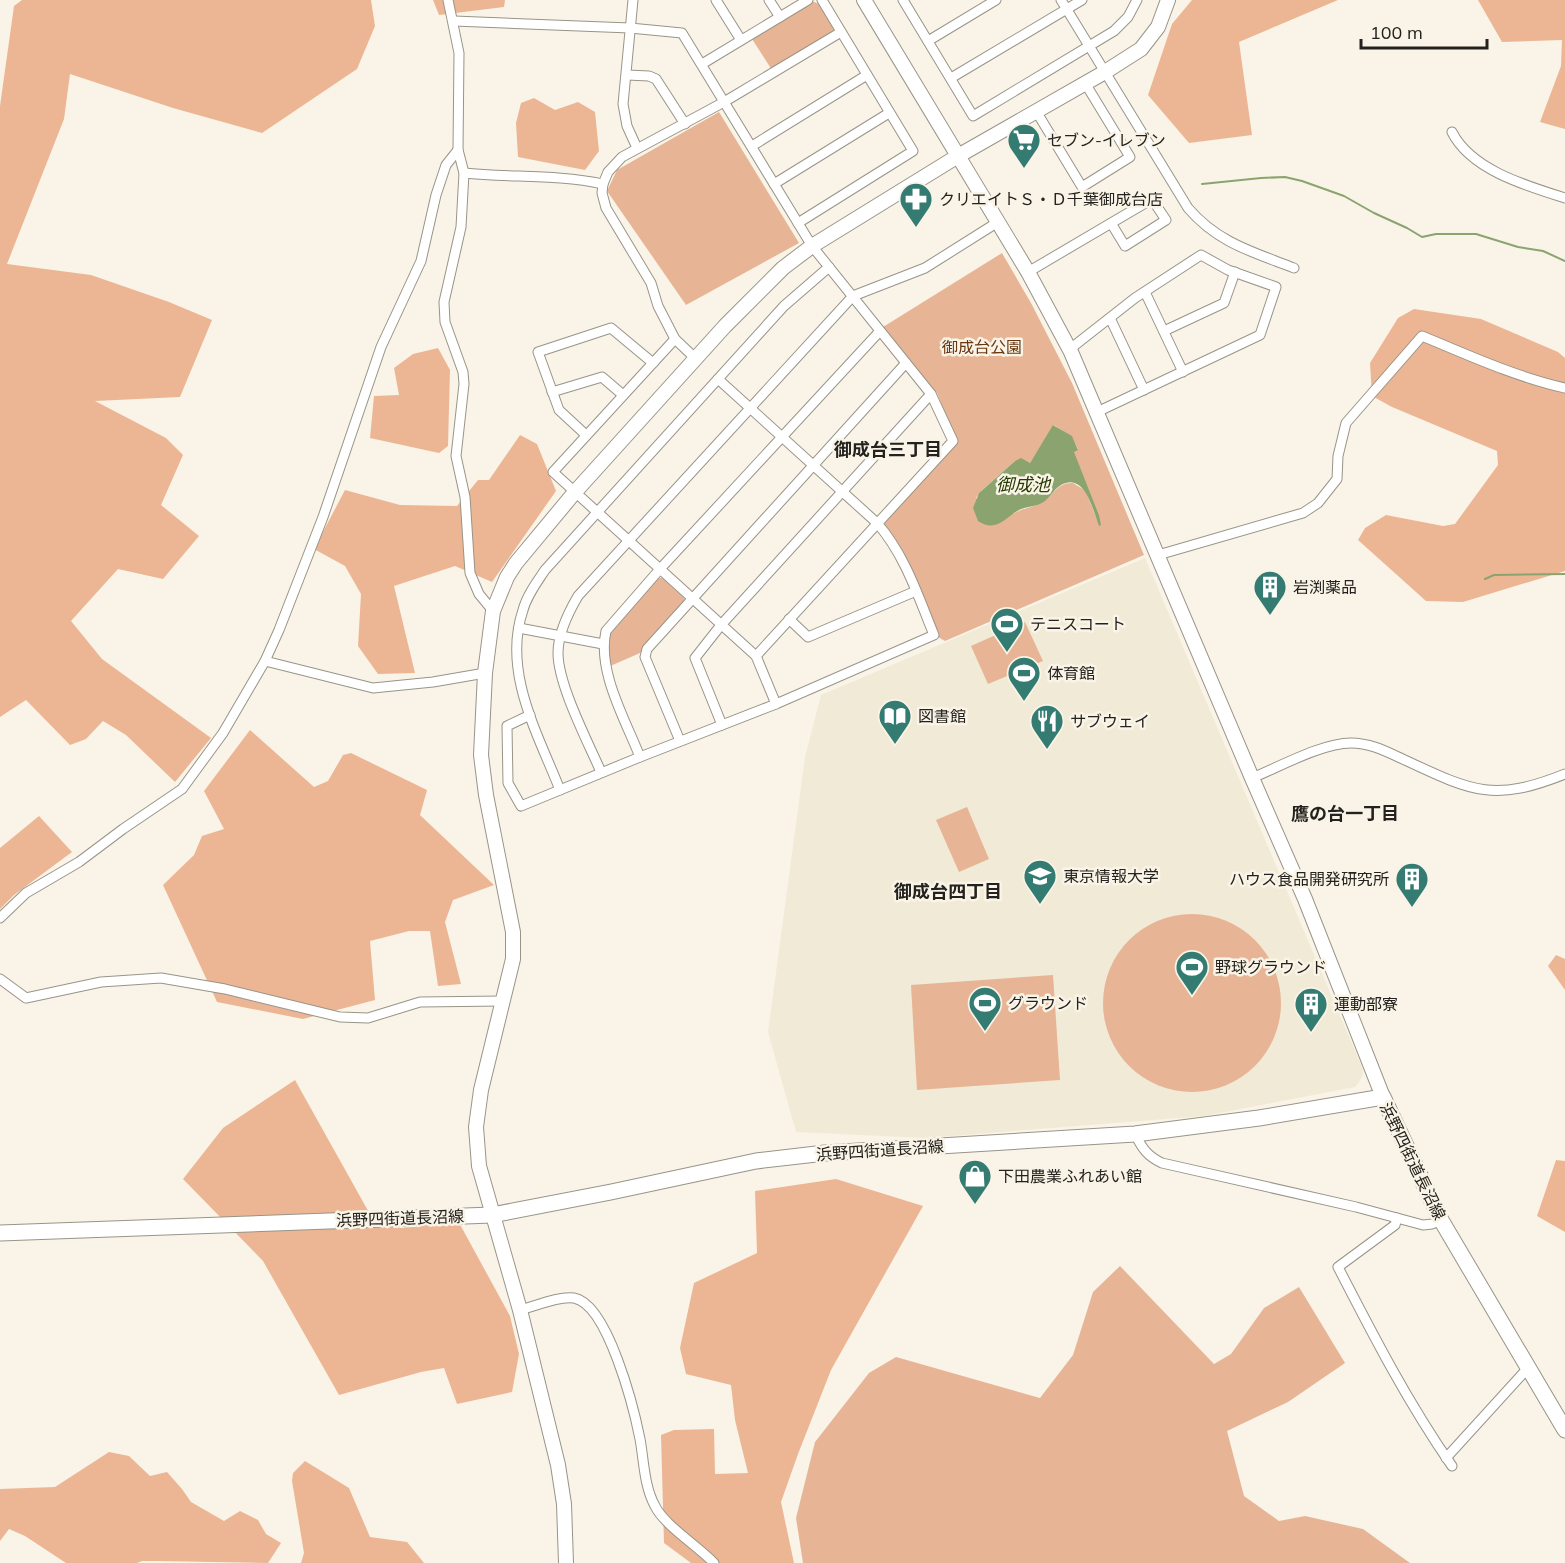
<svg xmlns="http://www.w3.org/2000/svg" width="1565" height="1563" viewBox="0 0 1565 1563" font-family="Mulish,'Noto Sans JP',sans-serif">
	<rect width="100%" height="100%" fill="#f9f4e7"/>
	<path fill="#f1ead6" d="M1145,558L1362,1067L1363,1074L1359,1082L1355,1087L1204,1116L925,1138L796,1132L768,1032L805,757L821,695Z"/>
	<g fill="#e7b595" fill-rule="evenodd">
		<path d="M812,1L819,4L834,28L833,33L772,70L752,39Z"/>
		<path d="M719,112L799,243L686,305L607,191L617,170Z"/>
		<path d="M1002,253L1031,303L1072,383L1144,555L945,641L938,637L885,527V521L957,442L937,393L883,327ZM1054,425L1072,437L1078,449L1073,451L1099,515V525L1086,491L1073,483C1057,482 1053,496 1041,503C1031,508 1022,508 1013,514L976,498L981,491L1015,461L1030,463Z"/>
		<path d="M657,578H662L684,598V603L640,653L608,667L609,634Z"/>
		<path d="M1025,622L1043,661L988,684L971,646Z"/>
		<path d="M967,807L989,859L959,872L936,820Z"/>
		<circle cx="1192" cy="1003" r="89"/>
		<path d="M1053,975L1060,1080L917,1090L911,985Z"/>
		<path d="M1120,1266L1214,1364L1231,1354L1264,1308L1299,1287L1345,1363L1288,1402L1227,1431L1244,1496L1279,1521L1305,1516L1363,1529L1410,1563H803L796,1518L815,1442L869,1373L896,1357L1040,1398L1073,1355L1093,1292Z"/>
	</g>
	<g fill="#ecb694">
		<path d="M22,0H371L375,26L357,69L262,133L173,108L70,74L64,119L7,264L91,275L169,302L212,320L180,397L95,401L166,438L183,455L161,505L199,536L163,579L118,569L71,621L102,659L211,738L175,782L126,735L103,721L86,739L70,745L26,700L0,717V106L14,6Z"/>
		<path d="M433,0H505L504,7L439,15Z"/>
		<path d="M1192,0H1338L1239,42L1252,135L1189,143L1148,95L1172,24Z"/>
		<path d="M1478,0H1565V129L1540,122L1561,66L1562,40L1502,42Z"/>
		<path d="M534,98L555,110L578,102L595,112L599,151L585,170L518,157L516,123L521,103Z"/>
		<path d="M1414,309L1481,319L1558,352L1565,358V571L1463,602L1426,601L1358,540L1365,528L1386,515L1443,526L1455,524L1498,465L1497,451L1392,407L1372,396L1370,363L1398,318Z"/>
		<path d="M438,348L450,370L448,446L439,453L370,438L374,396L399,395L394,368L413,354Z"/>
		<path d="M520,435L537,444L556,491L492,582L455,566L394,586L415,673L378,674L358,646L361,594L345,566L314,549L345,490L400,505L457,506L478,480H489Z"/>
		<path d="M250,730L314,787L328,781L343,755L351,753L427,790L420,815L494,885L453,900L445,922L461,984L438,986L430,931H409L370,941L375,1000L303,1019L217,1002L163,885L194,855L202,836L224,829L204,791Z"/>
		<path d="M39,816L72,852L14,895L0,909V848Z"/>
		<path d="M1556,955L1565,959V990L1548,966Z"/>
		<path d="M295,1080L376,1225L402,1228L457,1219L510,1316L519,1354L512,1392L457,1404L444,1368L421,1372L339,1395L263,1261L183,1179L223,1128Z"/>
		<path d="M1556,1160L1565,1161V1232L1537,1216Z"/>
		<path d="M836,1179L923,1206L831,1370L798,1454L781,1502L794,1563H691L664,1543L661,1435L674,1430L714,1429L715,1474L748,1473L735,1420L731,1385L686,1374L680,1348L694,1283L757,1253L755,1191Z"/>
		<path d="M109,1452L129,1456L150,1476L167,1472L182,1489L191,1502L224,1521L240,1511L258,1520L266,1534L281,1543L268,1563L158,1561H142L137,1563H66L25,1536L9,1529L0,1541V1489L55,1487Z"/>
		<path d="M305,1461L349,1488L370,1537L407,1542L424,1563H301L304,1553L292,1481L293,1473Z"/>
	</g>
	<path fill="#8ba46f" d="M1053,425L1072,436L1078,450L1074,452L1099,515L1101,525L1099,526C1093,510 1085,472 1061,485C1054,489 1051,496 1045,501C1037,507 1027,506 1019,510C1005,518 996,533 978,521L973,508L979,493L1015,461L1021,458L1030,463Z"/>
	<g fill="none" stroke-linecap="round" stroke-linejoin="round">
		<g stroke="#8ba46f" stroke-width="2">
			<path d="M1202,184L1261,178L1285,177L1302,181L1344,196L1374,213L1407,228L1422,237L1436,234H1476L1518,247L1543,251L1565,261"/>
			<path d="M1485,579L1494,575L1565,574"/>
		</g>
		<defs>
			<g id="street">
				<path d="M448,0L459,53L458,150L464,173L461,227L444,302L445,322L463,372L464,384L456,456L465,497L470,573L479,594L493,611"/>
				<path d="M633,0L623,104L627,126L637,148"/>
				<path d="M716,0L741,40"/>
				<path d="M769,0L780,17"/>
				<path d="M903,0L973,116L1114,31L1128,17L1137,0"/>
				<path d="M1061,0L1188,208C1218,243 1253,252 1294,268"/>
				<path d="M454,21L630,28L682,33L812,246L931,394L953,441L756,656"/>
				<path d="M928,41L996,0"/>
				<path d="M702,64L808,0"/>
				<path d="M627,75L649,76L656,79L685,124"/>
				<path d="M951,78L1082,0"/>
				<path d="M1036,111L1082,187L1130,157L1085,83"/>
				<path d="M1452,132C1471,170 1527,186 1565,198"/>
				<path d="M752,146L867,75"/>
				<path d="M464,173C510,178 557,174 603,184"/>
				<path d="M774,184L889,113"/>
				<path d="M798,223L913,151L822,0"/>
				<path d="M1028,272L1152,199L1166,220L1125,246L1111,223"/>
				<path d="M1145,292L1183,372"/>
				<path d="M1110,318L1144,390"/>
				<path d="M1164,331L1224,303L1235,272"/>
				<path d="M675,339L553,472L756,656L776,704"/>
				<path d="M1070,349L1135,298L1201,255L1228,270L1276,287L1260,335L1097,412"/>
				<path d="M696,359L675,339L658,306L651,283L606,208L602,193L603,184L608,172L622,157L724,102L841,32"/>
				<path d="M552,392L602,377L623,395"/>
				<path d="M586,435L559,410L538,352L611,328L653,363"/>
				<path d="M1158,555L1303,513L1318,503L1337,479L1338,456L1346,423L1422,336C1468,355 1516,377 1565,388"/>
				<path d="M789,619L808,637L916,591"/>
				<path d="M519,628L603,644"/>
				<path d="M265,661L373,688L433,682L485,673"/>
				<path d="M530,715L507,726L508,783L521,806L640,757L776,704L934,635C918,596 905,555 877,523L718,379"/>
				<path d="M722,725L695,658L721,625L931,394"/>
				<path d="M680,741L645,657L647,649L906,363"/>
				<path d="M640,757C625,719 597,671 606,631L660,569L880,331"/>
				<path d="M601,772C588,742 558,685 558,653C558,633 568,613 578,596L853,296L925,268L998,222"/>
				<path d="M1252,778C1279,767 1322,743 1351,743C1372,743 1389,753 1407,761C1473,792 1495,802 1565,774"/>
				<path d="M560,790C538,734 502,672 523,610C527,595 537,582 545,570L784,306L829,267"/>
				<path d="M0,918L26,893L79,862L123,829L182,789L223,733L265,661L279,630L323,517L381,347L421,261L436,195L446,165L458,150"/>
				<path d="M0,979L26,998L101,982L161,978L225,989L340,1017L368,1018L420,1002L502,1001"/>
				<path d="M1135,1134C1142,1148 1147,1156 1162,1163L1356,1207L1423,1225L1432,1224L1441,1220"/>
				<path d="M1397,1218L1395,1225L1338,1267C1373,1335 1408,1403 1452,1466"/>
				<path d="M520,1310C536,1306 558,1296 574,1298C608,1304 634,1409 640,1439C644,1461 644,1486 655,1506C664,1525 698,1546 714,1563"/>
				<path d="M1446,1458L1527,1369"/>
			</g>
			<g id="secondary">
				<path d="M864,0L1028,272L1071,352L1252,778L1305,899L1383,1097"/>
				<path d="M566,1563L564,1504L558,1465L520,1310L479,1166L476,1127L481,1090L513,959V932L486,795L481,755L485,673L493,611L507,577L516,563L575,492L725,326L783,268L812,246L958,156L1105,72L1141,49L1158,27L1168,0"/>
			</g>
			<path id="primary" d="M0,1233L492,1215L611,1192L756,1161L825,1153L1135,1134L1259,1118L1383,1097L1441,1220L1565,1430"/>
		</defs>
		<use href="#street" stroke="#989488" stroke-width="11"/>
		<use href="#secondary" stroke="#989488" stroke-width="16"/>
		<use href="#primary" stroke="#989488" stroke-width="17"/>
		<use href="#street" stroke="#fff" stroke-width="9"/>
		<use href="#secondary" stroke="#fff" stroke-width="14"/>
		<use href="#primary" stroke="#fff" stroke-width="15"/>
	</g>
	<defs>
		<symbol id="supermarket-pin" viewBox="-11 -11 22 30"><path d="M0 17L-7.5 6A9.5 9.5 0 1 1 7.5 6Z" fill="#347b72" stroke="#f9f4e7"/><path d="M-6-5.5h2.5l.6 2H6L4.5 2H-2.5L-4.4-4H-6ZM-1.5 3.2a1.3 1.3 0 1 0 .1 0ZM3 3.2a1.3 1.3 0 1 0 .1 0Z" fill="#fff"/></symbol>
		<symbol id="pharmacy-pin" viewBox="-11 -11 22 30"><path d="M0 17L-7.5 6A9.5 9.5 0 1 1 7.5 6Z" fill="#347b72" stroke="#f9f4e7"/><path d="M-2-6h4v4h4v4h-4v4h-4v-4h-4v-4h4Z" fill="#fff"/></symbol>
		<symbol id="building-pin" viewBox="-11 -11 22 30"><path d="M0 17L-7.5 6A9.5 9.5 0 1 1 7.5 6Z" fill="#347b72" stroke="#f9f4e7"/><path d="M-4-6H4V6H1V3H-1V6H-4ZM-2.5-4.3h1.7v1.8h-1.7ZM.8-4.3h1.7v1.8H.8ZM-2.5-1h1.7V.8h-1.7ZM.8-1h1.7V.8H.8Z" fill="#fff"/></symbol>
		<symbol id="stadium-pin" viewBox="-11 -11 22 30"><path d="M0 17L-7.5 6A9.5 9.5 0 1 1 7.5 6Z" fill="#347b72" stroke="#f9f4e7"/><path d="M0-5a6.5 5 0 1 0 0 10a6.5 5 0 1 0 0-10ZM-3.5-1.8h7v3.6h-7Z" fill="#fff"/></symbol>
		<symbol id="library-pin" viewBox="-11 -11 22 30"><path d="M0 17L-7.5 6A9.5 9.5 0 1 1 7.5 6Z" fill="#347b72" stroke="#f9f4e7"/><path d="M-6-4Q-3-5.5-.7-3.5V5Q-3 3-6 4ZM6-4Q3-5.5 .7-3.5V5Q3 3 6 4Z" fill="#fff"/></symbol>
		<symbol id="restaurant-pin" viewBox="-11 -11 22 30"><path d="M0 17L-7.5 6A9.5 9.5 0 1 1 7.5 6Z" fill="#347b72" stroke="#f9f4e7"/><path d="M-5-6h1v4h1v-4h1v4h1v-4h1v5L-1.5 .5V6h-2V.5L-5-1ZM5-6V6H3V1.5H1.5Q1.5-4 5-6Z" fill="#fff"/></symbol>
		<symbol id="university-pin" viewBox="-11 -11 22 30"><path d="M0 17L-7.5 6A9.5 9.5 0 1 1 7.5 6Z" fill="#347b72" stroke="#f9f4e7"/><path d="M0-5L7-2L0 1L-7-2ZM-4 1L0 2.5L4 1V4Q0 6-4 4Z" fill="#fff"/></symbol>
		<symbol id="shop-pin" viewBox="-11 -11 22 30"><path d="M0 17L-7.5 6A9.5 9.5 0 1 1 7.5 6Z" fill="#347b72" stroke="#f9f4e7"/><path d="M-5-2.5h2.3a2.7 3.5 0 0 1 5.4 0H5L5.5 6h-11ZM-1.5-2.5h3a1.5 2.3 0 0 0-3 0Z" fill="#fff"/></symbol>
	</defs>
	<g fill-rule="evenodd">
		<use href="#supermarket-pin" x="1005" y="121" width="38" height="52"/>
		<use href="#pharmacy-pin" x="897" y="180" width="38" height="52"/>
		<use href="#building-pin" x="1251" y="568" width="38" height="52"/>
		<use href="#stadium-pin" x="988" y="605" width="38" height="52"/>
		<use href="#stadium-pin" x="1005" y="654" width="38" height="52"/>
		<use href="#library-pin" x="876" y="697" width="38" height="52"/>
		<use href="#restaurant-pin" x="1028" y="702" width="38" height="52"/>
		<use href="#university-pin" x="1021" y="857" width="38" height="52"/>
		<use href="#building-pin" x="1393" y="860" width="38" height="52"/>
		<use href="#stadium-pin" x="1173" y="948" width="38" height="52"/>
		<use href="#stadium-pin" x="966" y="984" width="38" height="52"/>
		<use href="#building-pin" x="1292" y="985" width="38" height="52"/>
		<use href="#shop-pin" x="956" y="1157" width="38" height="52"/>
	</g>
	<g text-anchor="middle" stroke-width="5" stroke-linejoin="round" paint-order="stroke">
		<g font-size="16" fill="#24221e" stroke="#f9f4e7" text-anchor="start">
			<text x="1047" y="146">セブン-イレブン</text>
			<text x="939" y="205">クリエイトＳ・Ｄ千葉御成台店</text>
			<text x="1293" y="593">岩渕薬品</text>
			<text x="1030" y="630">テニスコート</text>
			<text x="1047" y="679">体育館</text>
			<text x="918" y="722">図書館</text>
			<text x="1070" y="727">サブウェイ</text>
			<text x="1063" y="882">東京情報大学</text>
			<text x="1389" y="885" text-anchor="end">ハウス食品開発研究所</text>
			<text x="1215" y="973">野球グラウンド</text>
			<text x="1008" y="1009">グラウンド</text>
			<text x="1334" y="1010">運動部寮</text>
			<text x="998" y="1182">下田農業ふれあい館</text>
		</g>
		<g font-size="16" fill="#68360f" stroke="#f9f4e7">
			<text x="982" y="353">御成台公園</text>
		</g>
		<g font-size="16" fill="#24221e" stroke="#f9f4e7">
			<text transform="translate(880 1150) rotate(-4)" y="6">浜野四街道長沼線</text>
			<text transform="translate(1413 1161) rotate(64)" y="6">浜野四街道長沼線</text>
			<text transform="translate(400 1218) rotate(-2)" y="6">浜野四街道長沼線</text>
		</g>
		<g font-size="18" font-weight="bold" fill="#24221e" stroke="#f9f4e7">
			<text x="888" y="456">御成台三丁目</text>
			<text x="1345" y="820">鷹の台一丁目</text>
			<text x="948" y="898">御成台四丁目</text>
		</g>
		<g font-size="18" font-style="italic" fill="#263c00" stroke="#f9f4e7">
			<text x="1023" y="491">御成池</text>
		</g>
	</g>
	<path d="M1361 39v9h126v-9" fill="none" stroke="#24221e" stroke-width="3"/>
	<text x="1370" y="39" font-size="18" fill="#24221e" stroke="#f9f4e7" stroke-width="4.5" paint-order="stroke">100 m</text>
</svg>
